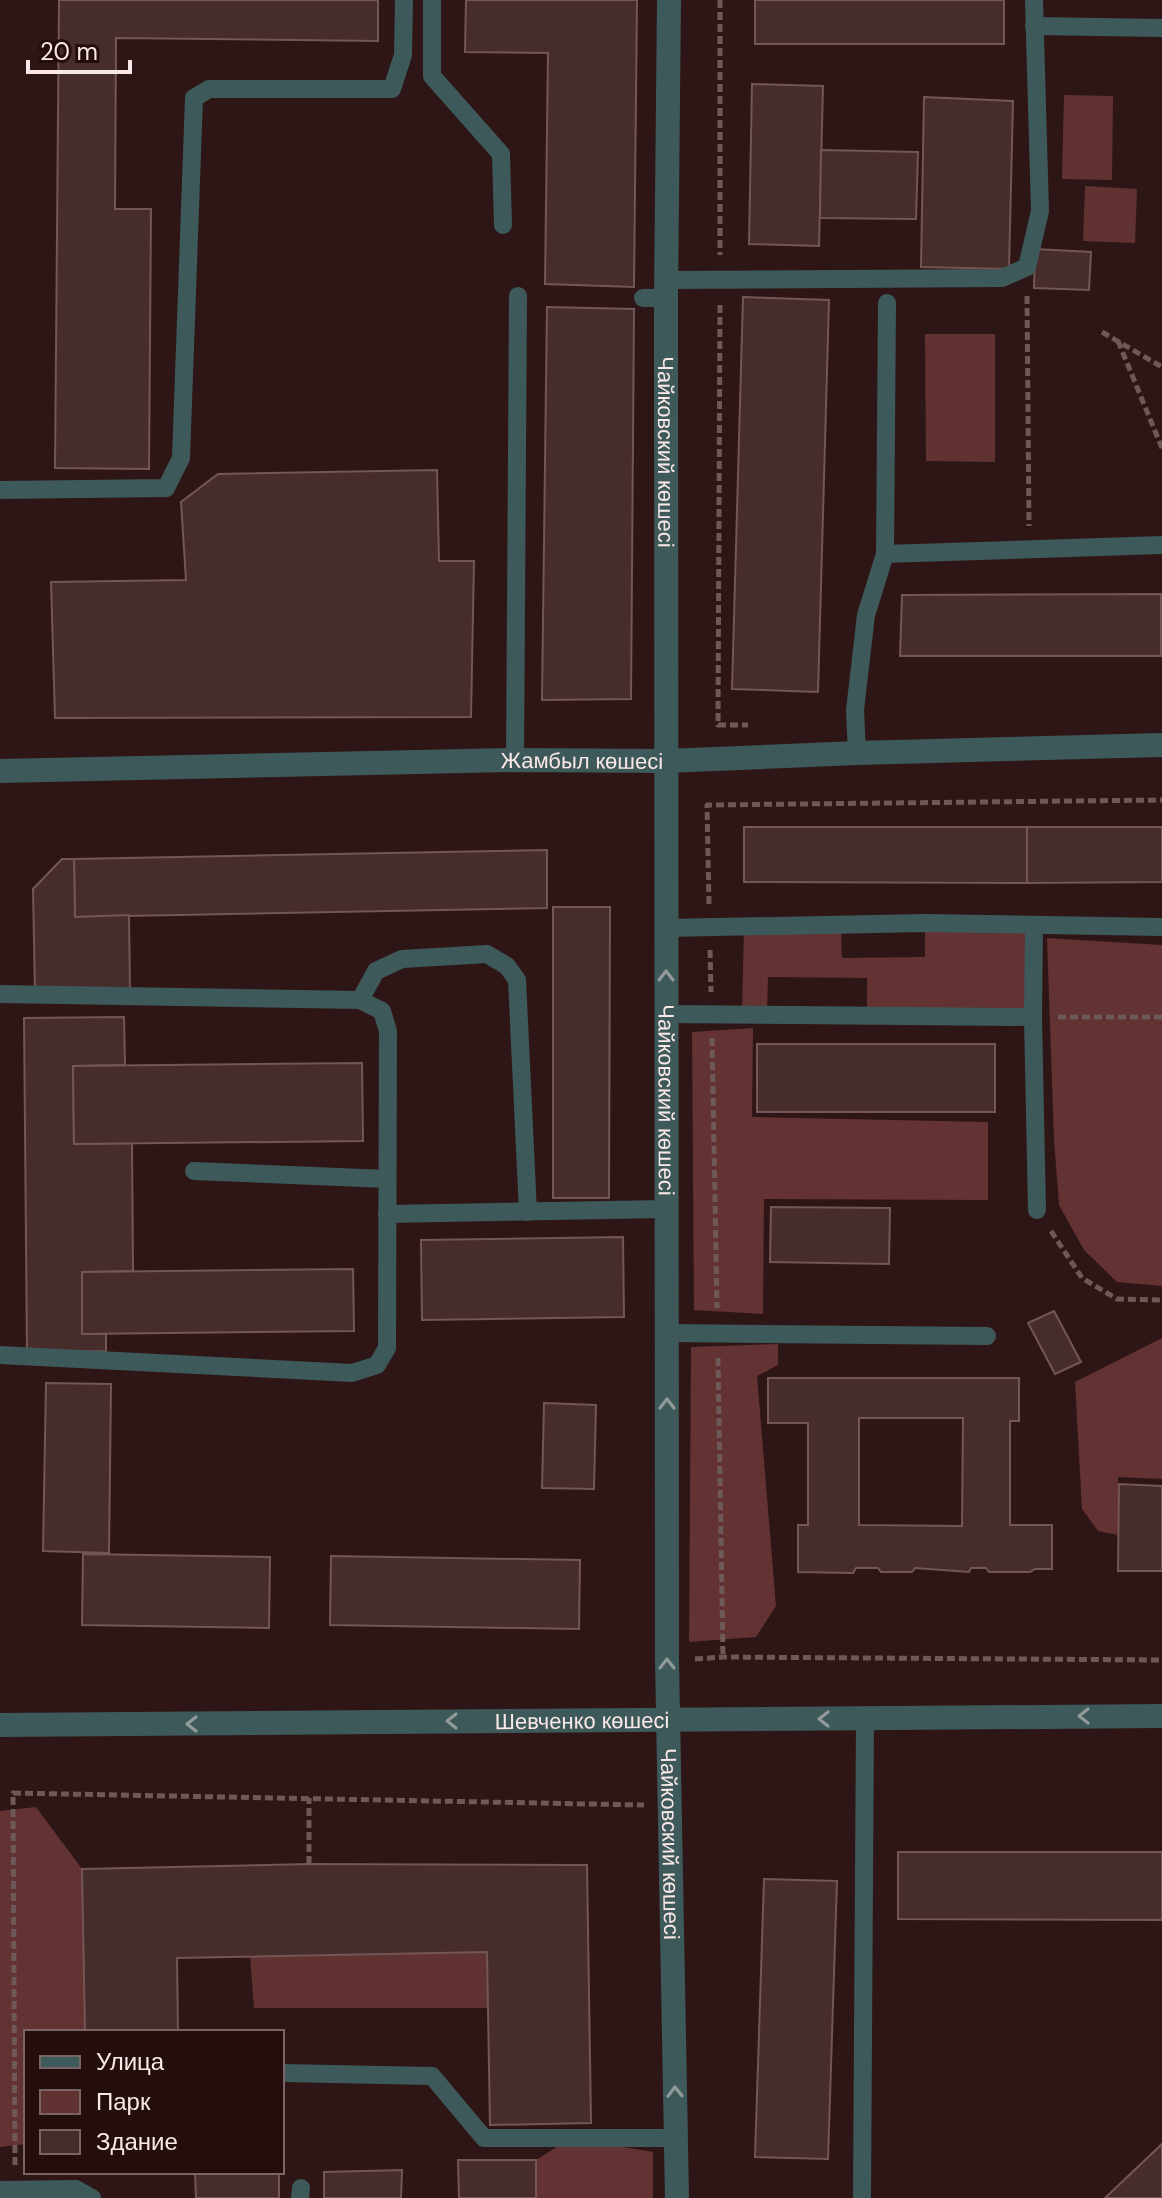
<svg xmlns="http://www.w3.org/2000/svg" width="1162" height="2198" viewBox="0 0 1162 2198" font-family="'DM Sans',sans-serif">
	<rect width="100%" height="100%" fill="#2e1616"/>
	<g fill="#603232">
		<path d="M1064,95L1113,96L1112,180L1062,179Z"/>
		<path d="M1085,186L1137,189L1135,243L1083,241Z"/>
		<path d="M925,334H995V462L926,461Z"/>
		<path d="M487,1952L488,2008H254L250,1956Z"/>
	</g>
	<g fill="#633232">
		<path d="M925,929L1029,933L1027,1011L867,1007V978L768,977L767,1010L742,1009L744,930H841L842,958L925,957Z"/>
		<path d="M1047,938L1162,945V1286L1117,1282L1084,1250L1059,1205L1054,1139Z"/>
		<path d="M753,1028L752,1117L988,1122V1200L764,1199L763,1314L694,1310L692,1032Z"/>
		<path d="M1162,1338V1479L1118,1477V1535L1098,1531L1082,1509L1075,1382Z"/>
		<path d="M778,1344V1365L757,1376L776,1606L756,1637L689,1642L691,1347Z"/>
		<path d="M36,1807L82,1869L85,2032H26V2144L0,2147V1811Z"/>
		<path d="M571,2138L653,2152V2198H536V2160Z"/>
	</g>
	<g fill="#462c2b" stroke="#735655" stroke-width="2" fill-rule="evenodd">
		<path d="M59,0H378V41L116,38L115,209H151L149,469L55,468Z"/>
		<path d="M466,0H637L634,287L545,284L548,53L465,52Z"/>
		<rect x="755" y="0" width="249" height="44"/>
		<path d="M752,84L823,86L819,246L749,244Z"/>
		<path d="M924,97L1013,101L1009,269L921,267Z"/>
		<path d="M821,150L918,152L916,219L820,218Z"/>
		<path d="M1035,249L1091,252L1089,290L1034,288Z"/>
		<path d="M743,297L829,300L818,692L732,689Z"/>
		<path d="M547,307L634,309L631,699L542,700Z"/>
		<path d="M437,470L439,561H474L471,717L55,718L51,582L186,580L181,502L218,474Z"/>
		<path d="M1161,594V656H900L902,595Z"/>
		<path d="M744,827H1027V883L744,882Z"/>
		<path d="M1027,827H1162V882L1027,883Z"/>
		<path d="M547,850V908L75,917L74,859Z"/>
		<path d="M62,859H74L75,917L129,915L130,990L35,992L33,889Z"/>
		<path d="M553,907H610L609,1198H553Z"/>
		<path d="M124,1017L125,1065L73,1066L74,1144L132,1143L133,1271L82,1272V1334H106V1351L27,1352L24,1018Z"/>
		<rect x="757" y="1044" width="238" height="68"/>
		<path d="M362,1063L363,1141L74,1144L73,1066Z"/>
		<path d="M771,1207L890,1208L889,1264L770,1262Z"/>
		<path d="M623,1237L624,1317L422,1320L421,1240Z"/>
		<path d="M353,1269L354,1331L82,1334V1272Z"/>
		<path d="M1054,1311L1081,1362L1055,1374L1028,1323Z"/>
		<path d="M768,1378H1019V1421H1010V1525H1052V1569H1035L1030,1572H989L986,1568H971L969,1572L915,1568L912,1572H881L878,1568H856L853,1573L798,1572V1525H808V1423H768ZM859,1418H963L962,1526L859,1525Z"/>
		<path d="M46,1383L111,1384L109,1553L43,1551Z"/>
		<path d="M544,1403L596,1405L594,1489L542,1488Z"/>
		<path d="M1119,1484L1162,1486V1571H1118Z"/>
		<path d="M83,1554L270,1557L269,1628L82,1625Z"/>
		<path d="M331,1556L580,1560L579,1629L330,1625Z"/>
		<path d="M898,1852H1162V1920L898,1919Z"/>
		<path d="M309,1864L587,1865L591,2123L490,2125L487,1952L177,1958L178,2032H85L82,1869Z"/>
		<path d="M764,1879L837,1881L828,2159L755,2157Z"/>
		<path d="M1162,2144V2198H1105Z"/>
		<path d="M458,2160H536V2198H459Z"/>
		<path d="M402,2170L401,2198H324V2172Z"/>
		<path d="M195,2172H279V2198H196Z"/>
	</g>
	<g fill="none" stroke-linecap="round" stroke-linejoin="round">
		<g stroke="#6e5958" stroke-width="5" stroke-dasharray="8 4" stroke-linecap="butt">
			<path d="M720,0V255"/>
			<path d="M1027,296L1029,526"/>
			<path d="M720,305L718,725H748"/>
			<path d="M1102,332L1162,367"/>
			<path d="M1118,341L1162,448"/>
			<path d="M709,904L707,805L1162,800"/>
			<path d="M710,950L711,992"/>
			<path d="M1058,1017H1162"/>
			<path d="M712,1038L717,1308"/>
			<path d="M1051,1231L1082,1278L1117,1299L1162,1300"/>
			<path d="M718,1358L723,1657"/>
			<path d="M695,1659L723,1657L1162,1660"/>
			<path d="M309,1864V1798"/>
			<path d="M15,2165L13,1793L644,1805"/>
		</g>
		<g stroke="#3e595a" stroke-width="18">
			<path d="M432,0V76L501,154L503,225"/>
			<path d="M1034,26L1162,28"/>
			<path d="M666,280L1002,278L1027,267L1040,211L1034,0"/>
			<path d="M643,298H666"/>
			<path d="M887,303L885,554L1162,545"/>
			<path d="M0,490L166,488L181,458L194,98L209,89H392L403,55L404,0"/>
			<path d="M857,753L855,710L866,615L885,554"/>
			<path d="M515,760L518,296"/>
			<path d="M666,928L925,923L1162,927"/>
			<path d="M0,994L360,1000L382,1011L388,1031L387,1348L377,1365L352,1373L0,1355"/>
			<path d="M360,1000L376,971L402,959L487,954L507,966L517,980L528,1212"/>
			<path d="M666,1014L1033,1017L1034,926"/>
			<path d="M1033,1017L1037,1210"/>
			<path d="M194,1171L387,1179"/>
			<path d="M387,1214L666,1209"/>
			<path d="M667,1333L987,1336"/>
			<path d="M282,2073L432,2076L484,2138H676"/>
			<path d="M0,2190L76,2189L92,2198"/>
			<path d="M300,2198L301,2188"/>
			<path d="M862,2198L865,1718"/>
		</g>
		<g stroke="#3e595a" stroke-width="24">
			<path id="s1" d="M669,0L666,298L667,1660L677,2198"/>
			<path id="s2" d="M0,771L515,760L667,761L857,753L1162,745"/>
		</g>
		<path stroke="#3e595a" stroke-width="24" id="s3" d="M0,1725L1162,1716"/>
	</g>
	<defs><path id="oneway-chevron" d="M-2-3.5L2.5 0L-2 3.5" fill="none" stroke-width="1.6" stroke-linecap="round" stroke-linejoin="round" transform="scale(2)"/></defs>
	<g stroke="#929999">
		<use href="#oneway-chevron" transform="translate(666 976) rotate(-90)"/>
		<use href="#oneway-chevron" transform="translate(667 1404) rotate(-90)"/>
		<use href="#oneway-chevron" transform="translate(667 1664) rotate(-90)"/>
		<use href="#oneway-chevron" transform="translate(1084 1716) rotate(180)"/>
		<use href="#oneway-chevron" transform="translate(824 1719) rotate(180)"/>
		<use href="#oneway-chevron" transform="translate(452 1721) rotate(180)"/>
		<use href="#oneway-chevron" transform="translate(192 1724) rotate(180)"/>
		<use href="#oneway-chevron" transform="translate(675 2092) rotate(-91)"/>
	</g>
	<g text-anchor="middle" stroke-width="6" stroke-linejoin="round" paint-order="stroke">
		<g font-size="22" fill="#f9e8e7" stroke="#240d0d">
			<text dy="8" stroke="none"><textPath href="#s1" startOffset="452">Чайковский көшесі</textPath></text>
			<text dy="8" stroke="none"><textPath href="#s2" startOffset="582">Жамбыл көшесі</textPath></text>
			<text dy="8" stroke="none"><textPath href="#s1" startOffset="1100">Чайковский көшесі</textPath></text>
			<text dy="8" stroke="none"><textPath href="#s3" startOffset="582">Шевченко көшесі</textPath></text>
			<text dy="8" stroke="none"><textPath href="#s1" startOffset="1844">Чайковский көшесі</textPath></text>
		</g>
	</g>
	<rect x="24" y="2030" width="260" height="144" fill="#240d0d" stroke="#796564" stroke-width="2"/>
	<rect x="40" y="2056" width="40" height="12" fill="#3e595a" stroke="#796564" stroke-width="2"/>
	<text x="96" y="2070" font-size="24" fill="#f9e8e7">Улица</text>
	<rect x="40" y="2090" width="40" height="24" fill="#603232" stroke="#796564" stroke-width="2"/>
	<text x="96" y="2110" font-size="24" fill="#f9e8e7">Парк</text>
	<rect x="40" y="2130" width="40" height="24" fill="#462c2b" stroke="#796564" stroke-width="2"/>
	<text x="96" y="2150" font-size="24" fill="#f9e8e7">Здание</text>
	<path d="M28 60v12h102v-12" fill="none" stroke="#f9e8e7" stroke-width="4"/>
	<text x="40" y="60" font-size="24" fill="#f9e8e7" stroke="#240d0d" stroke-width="6" paint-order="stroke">20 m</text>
</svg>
